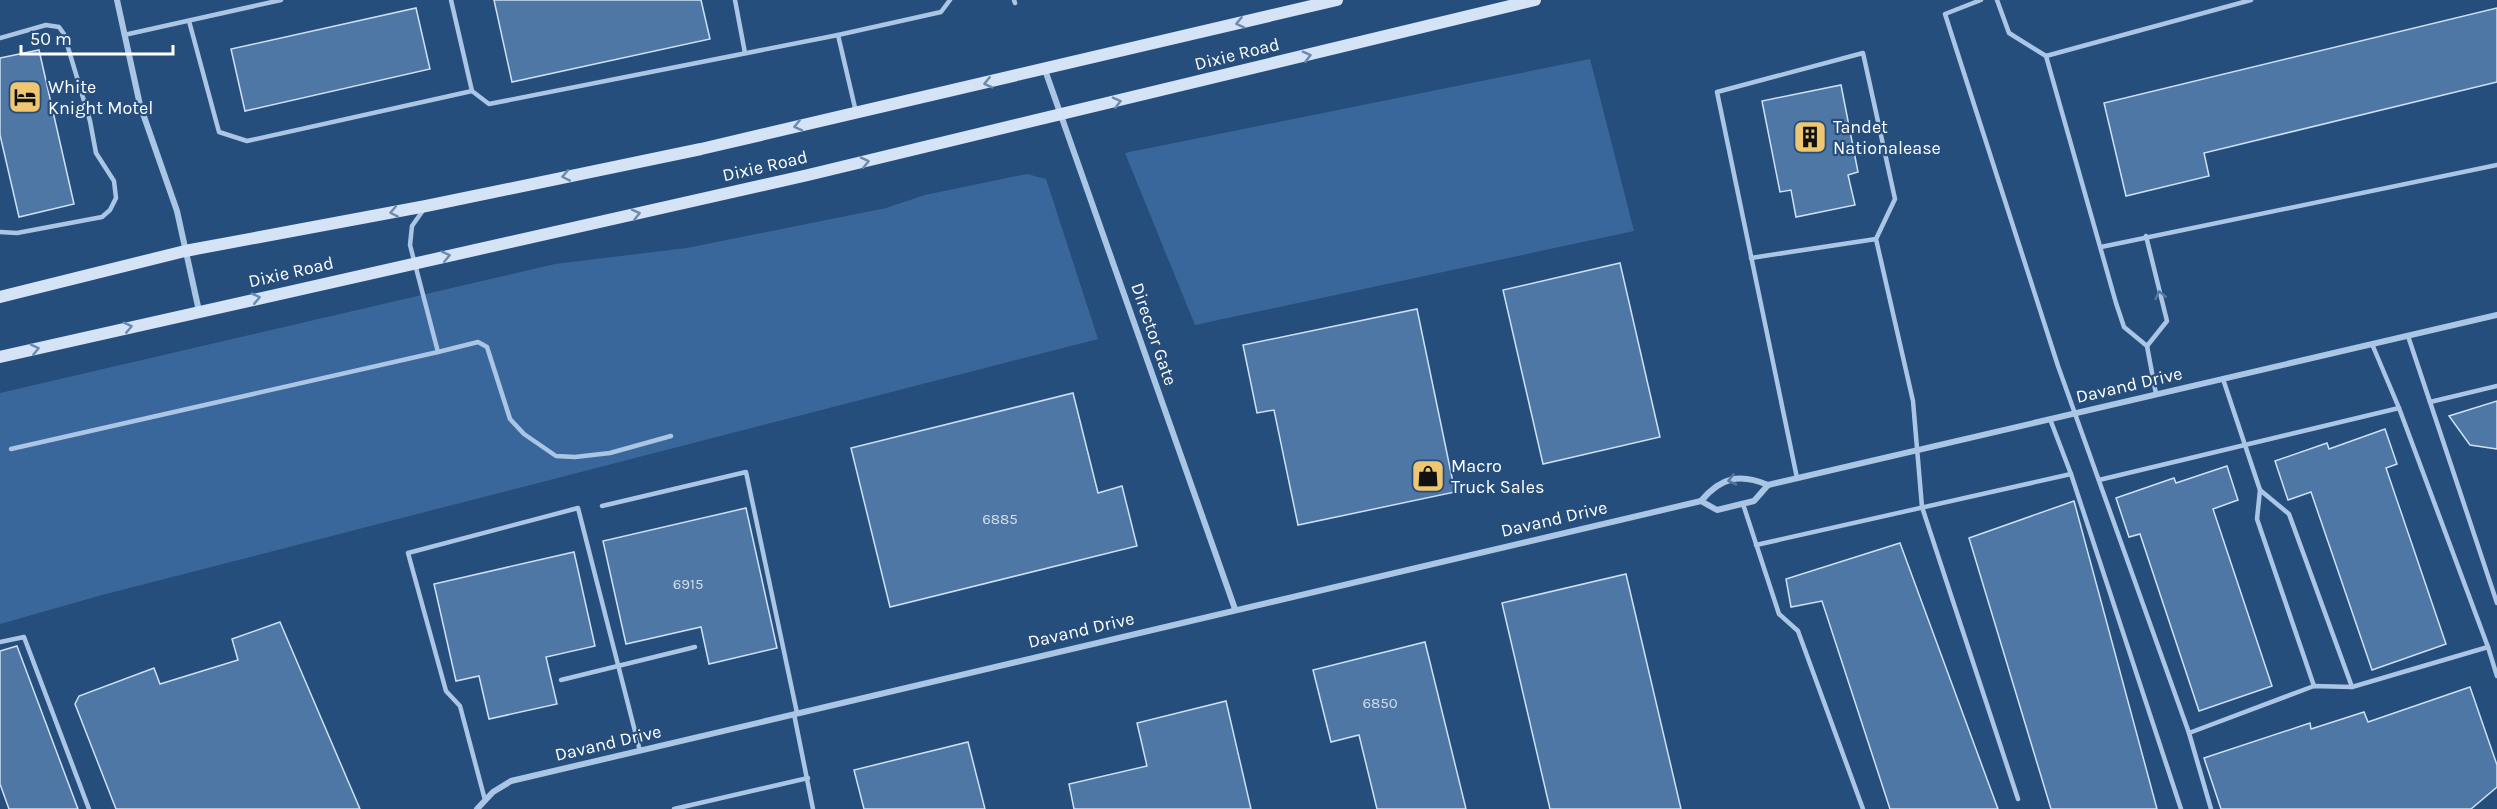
<svg xmlns="http://www.w3.org/2000/svg" width="2497" height="809" viewBox="0 0 2497 809" font-family="Karla,sans-serif">
	<rect width="100%" height="100%" fill="#264e7d"/>
	<g fill="#39679b">
		<path d="M1590,59L1634,231L1195,325L1125,153Z"/>
		<path d="M1027,174L1046,179L1098,339L102,595L0,624V393L555,264L687,248L886,208L925,195Z"/>
	</g>
	<g fill="#4e77a6" stroke="#cee0f4" stroke-width="1.5">
		<path d="M494,0H701L710,39L512,82Z"/>
		<path d="M416,8L430,69L245,111L231,49Z"/>
		<path d="M2497,8V82L2204,153L2209,176L2126,196L2104,103Z"/>
		<path d="M39,50L74,204L19,217L0,135V58Z"/>
		<path d="M1841,85L1858,172L1848,175L1855,205L1796,217L1791,190L1780,192L1762,101Z"/>
		<path d="M1620,263L1660,437L1543,464L1503,290Z"/>
		<path d="M1417,309L1455,492L1298,525L1274,410L1257,413L1243,345Z"/>
		<path d="M1073,393L1098,493L1122,486L1137,546L890,607L851,448Z"/>
		<path d="M2497,401V449L2470,445L2449,416Z"/>
		<path d="M2385,429L2397,464L2386,468L2446,644L2372,670L2311,492L2288,500L2275,461L2327,443L2329,449Z"/>
		<path d="M2227,466L2238,500L2213,509L2272,686L2199,711L2140,534L2129,537L2116,498L2174,478L2176,483Z"/>
		<path d="M2074,501L2157,809H2051L1969,538Z"/>
		<path d="M746,508L777,648L709,664L701,627L626,644L603,541Z"/>
		<path d="M1900,543L1998,809H1890L1822,601L1791,607L1786,579Z"/>
		<path d="M574,552L595,646L546,657L557,704L489,719L479,676L456,681L434,584Z"/>
		<path d="M1626,574L1681,809H1550L1502,603Z"/>
		<path d="M280,622L360,809H116L75,704L79,696L154,668L160,684L238,660L232,639Z"/>
		<path d="M1425,642L1466,809H1377L1359,735L1331,742L1313,670Z"/>
		<path d="M17,646L78,809H9L0,784V651Z"/>
		<path d="M2470,687L2497,765V787L2471,809H2221L2204,758L2310,723L2311,729L2364,712L2368,722Z"/>
		<path d="M1226,701L1251,809H1074L1069,784L1147,766L1137,723Z"/>
		<path d="M968,742L985,809H864L854,770Z"/>
	</g>
	<g fill="none" stroke-linecap="round" stroke-linejoin="round">
		<g stroke="#abc6e5" stroke-width="4.5">
			<path d="M735,0L745,53"/>
			<path d="M1014,0L1015,3"/>
			<path d="M1981,0L1945,14L2058,366L2189,733L2314,686L2352,687L2488,647L2399,408L2372,344"/>
			<path d="M1997,0L2009,33L2046,56"/>
			<path d="M189,21L219,132L247,141L472,91L451,0"/>
			<path d="M124,35L281,0"/>
			<path d="M838,35L941,12L950,0"/>
			<path d="M0,38L46,25L59,27L64,34L90,121L96,153L114,181L116,198L110,210L102,217L17,233L0,232"/>
			<path d="M472,91L489,104L838,35L856,112"/>
			<path d="M2146,236L2167,321L2147,346"/>
			<path d="M2101,247L2497,165"/>
			<path d="M1751,258L1876,239"/>
			<path d="M2408,336L2497,603"/>
			<path d="M438,352L478,342L487,347L510,419L524,434L556,456L575,457L610,453L671,436"/>
			<path d="M2223,379L2260,490L2289,514L2352,687"/>
			<path d="M2156,394L2147,346L2124,327L2116,303L2046,56L2251,0"/>
			<path d="M2430,402L2497,386"/>
			<path d="M2050,419L2071,474L2181,809"/>
			<path d="M11,449L438,352L410,245L412,226L424,209"/>
			<path d="M1797,478L1717,92L1863,53L1895,199L1876,239L1913,401L1922,507L2018,799"/>
			<path d="M2099,480L2399,408"/>
			<path d="M2260,490L2257,519L2314,686"/>
			<path d="M1743,504L1779,614L1798,631L1863,809"/>
			<path d="M602,506L746,472L797,713"/>
			<path d="M1756,545L2071,474"/>
			<path d="M0,642L24,637L89,809"/>
			<path d="M2488,647L2497,676"/>
			<path d="M561,680L695,647"/>
			<path d="M794,714L813,809"/>
			<path d="M2189,733L2211,809"/>
			<path d="M485,800L460,706L446,691L408,553L578,508L640,751"/>
			<path d="M674,809L808,778"/>
		</g>
		<g stroke="#abc6e5" stroke-width="6">
			<path d="M117,0L140,105L177,211L199,311"/>
			<path d="M1045,70L1235,609"/>
			<path d="M1701,501L1717,510L1754,501L1768,485"/>
			<path d="M477,809L493,792L511,781L1701,501C1721,477 1740,473 1768,485L2497,315"/>
		</g>
		<g stroke="#d4e3f5" stroke-width="12">
			<path d="M0,297L185,251L426,206L701,149L1337,0"/>
			<path d="M0,357L808,175L1535,0"/>
		</g>
	</g>
	<defs><path id="oneway-chevron" d="M-2-3.5L2.5 0L-2 3.5" fill="none" stroke-width="1.6" stroke-linecap="round" stroke-linejoin="round" transform="scale(1.5)"/></defs>
	<g stroke="#6c8aad">
		<use href="#oneway-chevron" transform="translate(1240 23) rotate(167)"/>
		<use href="#oneway-chevron" transform="translate(1307 56) rotate(-14)"/>
		<use href="#oneway-chevron" transform="translate(988 83) rotate(167)"/>
		<use href="#oneway-chevron" transform="translate(1117 102) rotate(-14)"/>
		<use href="#oneway-chevron" transform="translate(798 126) rotate(167)"/>
		<use href="#oneway-chevron" transform="translate(865 162) rotate(-13)"/>
		<use href="#oneway-chevron" transform="translate(566 176) rotate(169)"/>
		<use href="#oneway-chevron" transform="translate(394 212) rotate(169)"/>
		<use href="#oneway-chevron" transform="translate(636 214) rotate(-13)"/>
		<use href="#oneway-chevron" transform="translate(446 256) rotate(-13)"/>
		<use href="#oneway-chevron" transform="translate(256 298) rotate(-13)"/>
		<use href="#oneway-chevron" transform="translate(128 327) rotate(-13)"/>
		<use href="#oneway-chevron" transform="translate(35 349) rotate(-13)"/>
	</g>
	<g stroke="#5578a1">
		<use href="#oneway-chevron" transform="translate(2160 295) rotate(-103)"/>
		<use href="#oneway-chevron" transform="translate(1732 480) rotate(167)"/>
	</g>
	<defs>
		<symbol id="hotel-square" viewBox="-11 -11 22 22"><rect x="-9" y="-9" width="18" height="18" rx="4" fill="#eec770" stroke="#264e7d"/><path d="M-6-4.5h1.5V1H6V5H4.5V3h-9V5H-6ZM-4 0a1.8 1.8 0 1 1 3.6 0ZM.5 0V-2.5h3Q6-2.5 6 0Z" fill="#111"/></symbol>
		<symbol id="building-square" viewBox="-11 -11 22 22"><rect x="-9" y="-9" width="18" height="18" rx="4" fill="#eec770" stroke="#264e7d"/><path d="M-4-6H4V6H1V3H-1V6H-4ZM-2.5-4.3h1.7v1.8h-1.7ZM.8-4.3h1.7v1.8H.8ZM-2.5-1h1.7V.8h-1.7ZM.8-1h1.7V.8H.8Z" fill="#111"/></symbol>
		<symbol id="shop-square" viewBox="-11 -11 22 22"><rect x="-9" y="-9" width="18" height="18" rx="4" fill="#eec770" stroke="#264e7d"/><path d="M-5-2.5h2.3a2.7 3.5 0 0 1 5.4 0H5L5.5 6h-11ZM-1.5-2.5h3a1.5 2.3 0 0 0-3 0Z" fill="#111"/></symbol>
	</defs>
	<g fill-rule="evenodd">
		<use href="#hotel-square" x="6" y="78" width="38" height="38"/>
		<use href="#building-square" x="1791" y="118" width="38" height="38"/>
		<use href="#shop-square" x="1409" y="457" width="38" height="38"/>
	</g>
	<g text-anchor="middle" stroke-width="4.5" stroke-linejoin="round" paint-order="stroke">
		<g font-size="15" fill="#d3dde9">
			<text x="1000" y="524">6885</text>
			<text x="688" y="589">6915</text>
			<text x="1380" y="708">6850</text>
		</g>
		<g font-size="18" fill="#fff" stroke="#264e7d">
			<text transform="translate(1237 54) rotate(-14)" y="6">Dixie Road</text>
			<text transform="translate(765 166) rotate(-13)" y="6">Dixie Road</text>
			<text transform="translate(291 272) rotate(-13)" y="6">Dixie Road</text>
			<text transform="translate(1154 334) rotate(71)" y="6">Director Gate</text>
			<text transform="translate(2129 385) rotate(-13)" y="6">Davand Drive</text>
			<text transform="translate(1554 519) rotate(-13)" y="6">Davand Drive</text>
			<text transform="translate(1081 630) rotate(-13)" y="6">Davand Drive</text>
			<text transform="translate(608 743) rotate(-13)" y="6">Davand Drive</text>
		</g>
		<g font-size="18" fill="#fff" stroke="#264e7d" text-anchor="start">
			<text x="48" y="93">White<tspan x="48" dy="21">Knight Motel</tspan></text>
			<text x="1833" y="133">Tandet<tspan x="1833" dy="21">Nationalease</tspan></text>
			<text x="1451" y="472">Macro<tspan x="1451" dy="21">Truck Sales</tspan></text>
		</g>
	</g>
	<path d="M21 45v9h152v-9" fill="none" stroke="#ffffff" stroke-width="3"/>
	<text x="30" y="45" font-size="18" fill="#ffffff" stroke="#264e7d" stroke-width="4.5" paint-order="stroke">50 m</text>
</svg>
